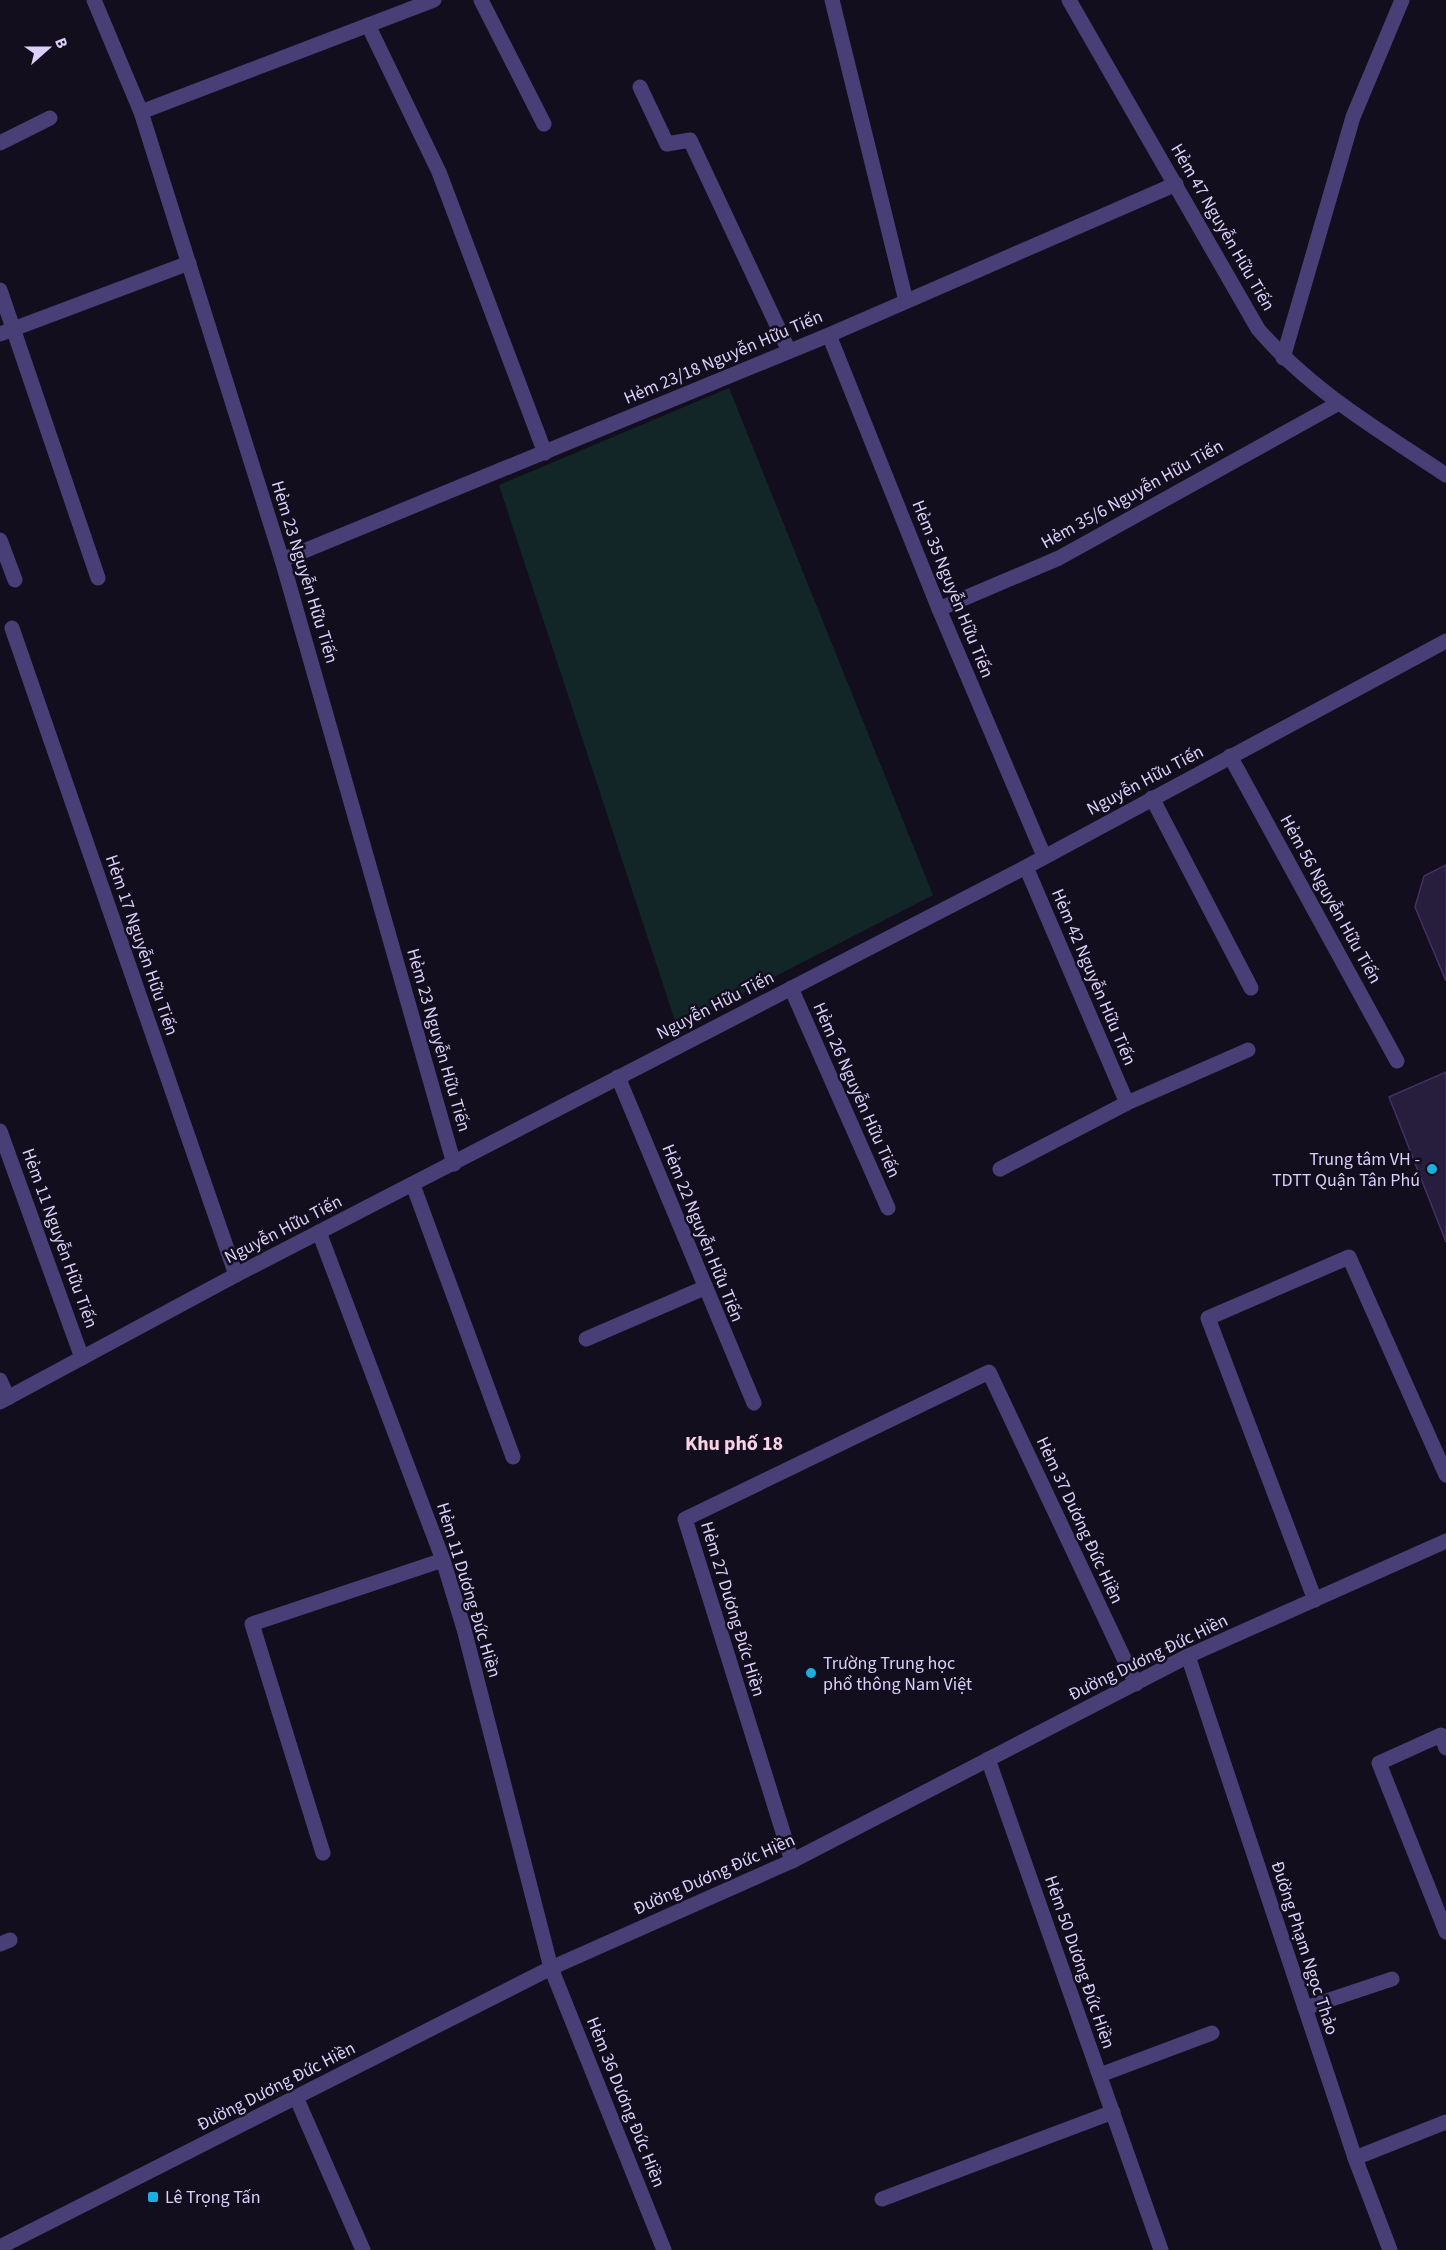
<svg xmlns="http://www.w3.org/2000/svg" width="1446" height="2250" viewBox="0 0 1446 2250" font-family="'Source Sans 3',sans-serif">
	<rect width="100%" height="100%" fill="#130e1e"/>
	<path fill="#122527" d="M729,388L933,895L677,1027L499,485Z"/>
	<g fill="#271d3c" stroke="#433166" stroke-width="1.5">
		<path d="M1446,865V981L1415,907L1424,876Z"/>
		<path d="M1446,1072V1242L1389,1097Z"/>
	</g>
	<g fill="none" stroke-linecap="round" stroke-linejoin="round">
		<g stroke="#483f77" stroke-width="15">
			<path d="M481,0L544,124"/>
			<path d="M832,0L906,301"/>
			<path d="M368,25L439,172L545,453"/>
			<path d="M640,87L667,144L690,140L789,351"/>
			<path d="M141,112L434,0"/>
			<path d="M0,143L50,118"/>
			<path d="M0,290L98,578"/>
			<path d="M0,334L189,263"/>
			<path d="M829,335L939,609L1044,856"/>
			<path d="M0,540L15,580"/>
			<path d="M939,609L1059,558L1339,403"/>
			<path d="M12,628L236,1275"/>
			<path d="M1230,756L1397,1061"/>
			<path d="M1152,798L1251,988"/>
			<path d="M791,988L888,1208"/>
			<path d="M0,1131L82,1358"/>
			<path d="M413,1185L513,1457"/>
			<path d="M319,1232L443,1560L464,1629L551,1968"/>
			<path d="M586,1339L704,1288"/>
			<path d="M0,1380L8,1398"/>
			<path d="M323,1853L252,1624L443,1560"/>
			<path d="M792,1861L685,1519L989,1372L1136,1684"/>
			<path d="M0,1944L10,1940"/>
			<path d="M1100,2075L1212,2033"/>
			<path d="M1355,2158L1446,2122"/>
			<path d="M882,2199L1113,2112"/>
		</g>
		<g stroke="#483f77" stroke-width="15">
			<path d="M94,0L141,112L282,560L454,1164"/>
			<path d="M1069,0L1258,329C1311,391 1379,430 1446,475"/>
			<path d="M1283,358L1353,117L1402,0"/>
			<path d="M282,560L829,335L1176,184"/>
			<path d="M1026,867L1127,1103"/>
			<path d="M618,1077L754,1403"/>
			<path d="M1000,1169L1127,1103L1248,1050"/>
			<path d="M0,1402L236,1275L1026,867L1446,641"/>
			<path d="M1315,1600L1208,1318L1349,1257L1446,1475"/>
			<path d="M1188,1656L1355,2158L1390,2250"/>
			<path d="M1446,1748L1441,1735L1379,1763L1446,1932"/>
			<path d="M988,1759L1161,2250"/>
			<path d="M551,1968L664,2250"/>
			<path d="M1305,2008L1392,1979"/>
			<path d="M296,2097L363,2250"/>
			<path d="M0,2247L551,1968L792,1861L1188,1656L1446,1541"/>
		</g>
	</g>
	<g fill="#1aafdc" stroke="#130e1e" stroke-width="2">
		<circle cx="1432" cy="1169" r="6"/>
		<circle cx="811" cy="1673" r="6"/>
		<rect x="147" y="2191" width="12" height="12" rx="3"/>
	</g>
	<g text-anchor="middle" stroke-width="5" stroke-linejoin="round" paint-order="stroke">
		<g font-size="18" fill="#dbd0fa" stroke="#130e1e">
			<text transform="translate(1223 227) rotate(60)" y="6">Hẻm 47 Nguyễn Hữu Tiến</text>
			<text transform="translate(723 357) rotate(-23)" y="6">Hẻm 23/18 Nguyễn Hữu Tiến</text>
			<text transform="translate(1132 494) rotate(-29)" y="6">Hẻm 35/6 Nguyễn Hữu Tiến</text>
			<text transform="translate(305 572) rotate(73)" y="6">Hẻm 23 Nguyễn Hữu Tiến</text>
			<text transform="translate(953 589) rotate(68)" y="6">Hẻm 35 Nguyễn Hữu Tiến</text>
			<text transform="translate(1145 780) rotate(-28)" y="6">Nguyễn Hữu Tiến</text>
			<text transform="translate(1331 899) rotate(61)" y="6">Hẻm 56 Nguyễn Hữu Tiến</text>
			<text transform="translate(142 945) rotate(71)" y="6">Hẻm 17 Nguyễn Hữu Tiến</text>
			<text transform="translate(1094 977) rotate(67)" y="6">Hẻm 42 Nguyễn Hữu Tiến</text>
			<text transform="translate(715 1005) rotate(-27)" y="6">Nguyễn Hữu Tiến</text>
			<text transform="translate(439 1040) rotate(74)" y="6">Hẻm 23 Nguyễn Hữu Tiến</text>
			<text transform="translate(857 1090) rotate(66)" y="6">Hẻm 26 Nguyễn Hữu Tiến</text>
			<text transform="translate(283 1229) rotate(-27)" y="6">Nguyễn Hữu Tiến</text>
			<text transform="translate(703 1233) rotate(68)" y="6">Hẻm 22 Nguyễn Hữu Tiến</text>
			<text transform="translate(60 1238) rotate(70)" y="6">Hẻm 11 Nguyễn Hữu Tiến</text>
			<text transform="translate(1080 1520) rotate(65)" y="6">Hẻm 37 Dương Đức Hiền</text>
			<text transform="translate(469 1590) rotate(73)" y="6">Hẻm 11 Dương Đức Hiền</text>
			<text transform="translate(733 1609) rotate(73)" y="6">Hẻm 27 Dương Đức Hiền</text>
			<text transform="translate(1148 1657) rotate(-26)" y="6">Đường Dương Đức Hiền</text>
			<text transform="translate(714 1874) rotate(-24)" y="6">Đường Dương Đức Hiền</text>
			<text transform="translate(1305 1948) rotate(72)" y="6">Đường Phạm Ngọc Thảo</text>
			<text transform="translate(1080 1962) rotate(71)" y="6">Hẻm 50 Dương Đức Hiền</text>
			<text transform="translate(276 2086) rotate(-27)" y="6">Đường Dương Đức Hiền</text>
			<text transform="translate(626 2102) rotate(68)" y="6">Hẻm 36 Dương Đức Hiền</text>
		</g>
		<g font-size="18" fill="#dbd0fa" stroke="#130e1e" text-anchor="start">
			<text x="1420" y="1165" text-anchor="end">Trung tâm VH -<tspan x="1420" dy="21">TDTT Quận Tân Phú</tspan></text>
			<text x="823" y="1669">Trường Trung học<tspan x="823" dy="21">phổ thông Nam Việt</tspan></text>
			<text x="165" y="2203">Lê Trọng Tấn</text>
		</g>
		<g font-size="20" font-weight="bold" fill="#fad2e6" stroke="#130e1e">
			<text x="734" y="1450">Khu phố 18</text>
		</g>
	</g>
	<g transform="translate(48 48) rotate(69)" stroke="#130e1e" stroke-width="4.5" paint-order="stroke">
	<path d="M0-4.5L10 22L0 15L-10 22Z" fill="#dbd0fa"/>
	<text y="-9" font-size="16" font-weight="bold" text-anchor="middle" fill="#dbd0fa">B</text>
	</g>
</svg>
